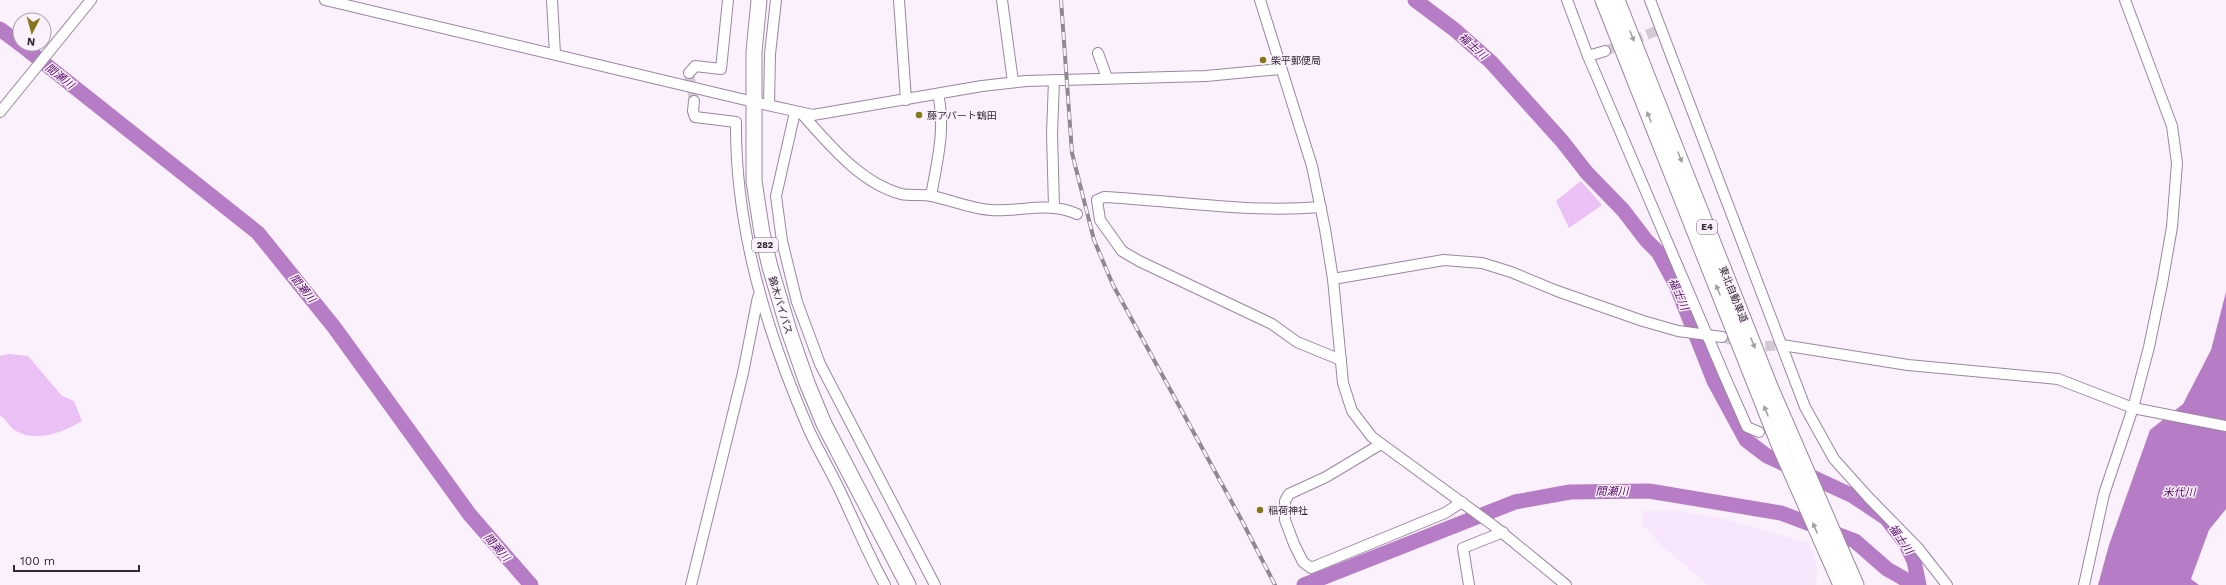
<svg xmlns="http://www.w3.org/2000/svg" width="2226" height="585" viewBox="0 0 2226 585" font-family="'Work Sans','Noto Sans JP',sans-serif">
	<rect width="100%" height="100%" fill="#faf1fd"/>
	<path fill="#f7e6fc" d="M1669,510L1721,518L1809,543L1817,567L1816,585H1708L1662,546L1642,524V511Z"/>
	<g fill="#eac0f5">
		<path d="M1581,181L1602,205L1569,228L1556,201Z"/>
		<path d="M9,354L28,356L62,396L74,401L82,421C64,432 36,443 16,431C9,427 7,419 0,416V356Z"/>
	</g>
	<path fill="#b67cc5" d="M2226,292V509L2209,530L2191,579L2199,585H2098L2109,545L2150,430L2183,404L2211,350Z"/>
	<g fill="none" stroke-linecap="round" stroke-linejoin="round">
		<g stroke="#b67cc5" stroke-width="15">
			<path d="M1415,0L1455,30L1491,62L1562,141L1587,173L1623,210L1646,240L1658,252L1676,285L1714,381L1746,440L1767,456L1853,496L1886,518L1906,544L1914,561L1919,585"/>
			<path d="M0,29L20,44"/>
			<path d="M20,44L258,233L334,327L470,515L531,585"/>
			<path d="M1304,585L1515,502L1570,492L1649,491L1781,513L1855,541L1887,569L1915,585"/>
		</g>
		<g stroke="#d2c9d5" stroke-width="10" stroke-dasharray="10 5" stroke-linecap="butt">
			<path d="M1605,51L1656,31"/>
			<path d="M689,73L694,101"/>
			<path d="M1722,337L1753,347L1782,345"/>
		</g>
		<defs>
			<g id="minor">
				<path d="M325,0L754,102L813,115L982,86L1026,81L1206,76L1281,69"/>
				<path d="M552,0L555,54"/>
				<path d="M899,0L906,100"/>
				<path d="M1002,0L1013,82"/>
				<path d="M1260,0L1312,166L1325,229L1333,279L1343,383L1352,411L1372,437L1494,526L1566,585"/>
				<path d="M1567,0L1588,56L1725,377L1747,427L1759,432"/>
				<path d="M1650,0L1805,407L1834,459L1869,498L1918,548L1947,585"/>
				<path d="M1098,53L1107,78"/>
				<path d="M1588,56L1605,51"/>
				<path d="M689,73L695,66L721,69L728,0"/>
				<path d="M694,101L693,111L695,117L736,122C735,229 767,333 809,430C819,452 832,473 842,495C856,525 869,556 885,585"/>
				<path d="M769,105L770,54L776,0"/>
				<path d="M0,112L91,0"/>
				<path d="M795,112L776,196L782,241L797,302L820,364L935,585"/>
				<path d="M801,113C829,144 860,183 901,194C911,196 922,194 932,196C951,200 971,209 991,210C1021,212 1049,201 1077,214"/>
				<path d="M931,196C937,162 946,128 938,94"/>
				<path d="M1054,207L1052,134L1054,80"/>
				<path d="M1321,207C1246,213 1178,201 1104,197L1097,200L1100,220L1122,251L1139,261L1272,324L1297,342L1341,360"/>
				<path d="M1333,279L1444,260L1482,263L1511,272L1557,291L1643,321L1678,331L1722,337"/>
				<path d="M1782,345L1908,365L2058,379L2133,408L2226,426"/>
				<path d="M1381,444L1326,477L1289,494L1285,501V520L1294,544L1303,562L1311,568L1445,513L1462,502"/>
				<path d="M691,585L743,373L758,297"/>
				<path d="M1469,585L1463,548L1503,532"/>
				<path d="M2084,585L2104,494L2133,408L2149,347L2162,284L2172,227L2177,163L2172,126L2125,0"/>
			</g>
			<g id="highway">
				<path d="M759,0L754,52V181L762,233L770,267L789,331L807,383L824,424L908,585"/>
				<path d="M1603,0L1780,447L1841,585"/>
				<path d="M1617,0L1771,389L1856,585"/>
			</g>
		</defs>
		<use href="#minor" stroke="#9b86a1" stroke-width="12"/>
		<use href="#highway" stroke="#9b86a1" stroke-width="17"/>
		<use href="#minor" stroke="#fff" stroke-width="10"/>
		<use href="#highway" stroke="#fff" stroke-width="15"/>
		<defs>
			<path id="rail" d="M1061,0L1072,153L1094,240L1113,285L1241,519L1275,585"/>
		</defs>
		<use href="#rail" stroke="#908792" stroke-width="4"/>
		<use href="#rail" stroke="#faf1fd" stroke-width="2.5" stroke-dasharray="8" stroke-linecap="butt"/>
	</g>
	<defs><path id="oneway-solid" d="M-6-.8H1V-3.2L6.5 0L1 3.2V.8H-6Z"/></defs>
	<g fill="#a29ea3">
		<use href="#oneway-solid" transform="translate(1632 36) rotate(68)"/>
		<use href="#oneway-solid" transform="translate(1649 117) rotate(-112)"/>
		<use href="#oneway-solid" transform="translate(1680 157) rotate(68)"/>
		<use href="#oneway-solid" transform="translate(1718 290) rotate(-112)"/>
		<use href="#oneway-solid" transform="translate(1753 343) rotate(68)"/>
		<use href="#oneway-solid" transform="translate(1766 411) rotate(-112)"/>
		<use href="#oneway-solid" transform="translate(1815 528) rotate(-113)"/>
	</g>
	<g fill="#88761a" stroke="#faf1fd" stroke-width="1.5">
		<circle cx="1263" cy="60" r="4"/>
		<circle cx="919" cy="115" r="4"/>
		<circle cx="1260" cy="510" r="4"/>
	</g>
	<g text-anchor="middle" stroke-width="3" stroke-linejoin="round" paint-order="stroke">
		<g fill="#faf1fd" stroke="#6d6470" stroke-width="1">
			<rect x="1697" y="220" width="20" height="14" rx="3"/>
			<rect x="752" y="238" width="26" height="14" rx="3"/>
		</g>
		<g font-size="9" font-weight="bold" fill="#312833">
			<text x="1707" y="230">E4</text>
			<text x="765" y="248">282</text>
		</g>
		<g font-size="10" fill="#312833" stroke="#faf1fd" text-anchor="start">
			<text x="1271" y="64">柴平郵便局</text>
			<text x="927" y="119">藤アパート鶴田</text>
			<text x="1268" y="514">稲荷神社</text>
		</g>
		<g font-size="10" fill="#312833" stroke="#faf1fd">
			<text transform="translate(1734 294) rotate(68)" y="4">東北自動車道</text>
			<text transform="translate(781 305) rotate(73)" y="4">錦木バイパス</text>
		</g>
		<g font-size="11" font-style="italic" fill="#570a68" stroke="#faf1fd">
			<text transform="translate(1473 46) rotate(42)" y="4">福士川</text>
			<text transform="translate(60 76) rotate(38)" y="4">間瀬川</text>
			<text transform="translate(303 288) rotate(51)" y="4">間瀬川</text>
			<text transform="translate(1679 294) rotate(67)" y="4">福士川</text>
			<text x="1612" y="495">間瀬川</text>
			<text x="2179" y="496">米代川</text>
			<text transform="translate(1901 539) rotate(56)" y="4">福士川</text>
			<text transform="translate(497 547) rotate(49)" y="4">間瀬川</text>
		</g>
	</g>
	<g transform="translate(32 32) rotate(186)"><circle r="19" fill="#faf1fd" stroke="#aaa1ac"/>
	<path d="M0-3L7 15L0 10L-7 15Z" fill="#88761a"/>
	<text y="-6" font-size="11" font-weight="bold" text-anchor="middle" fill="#312833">N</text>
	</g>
	<path d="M14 565v6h125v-6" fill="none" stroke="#312833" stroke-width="2"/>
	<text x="20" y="565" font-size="12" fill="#312833" stroke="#faf1fd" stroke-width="3" paint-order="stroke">100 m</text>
</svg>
